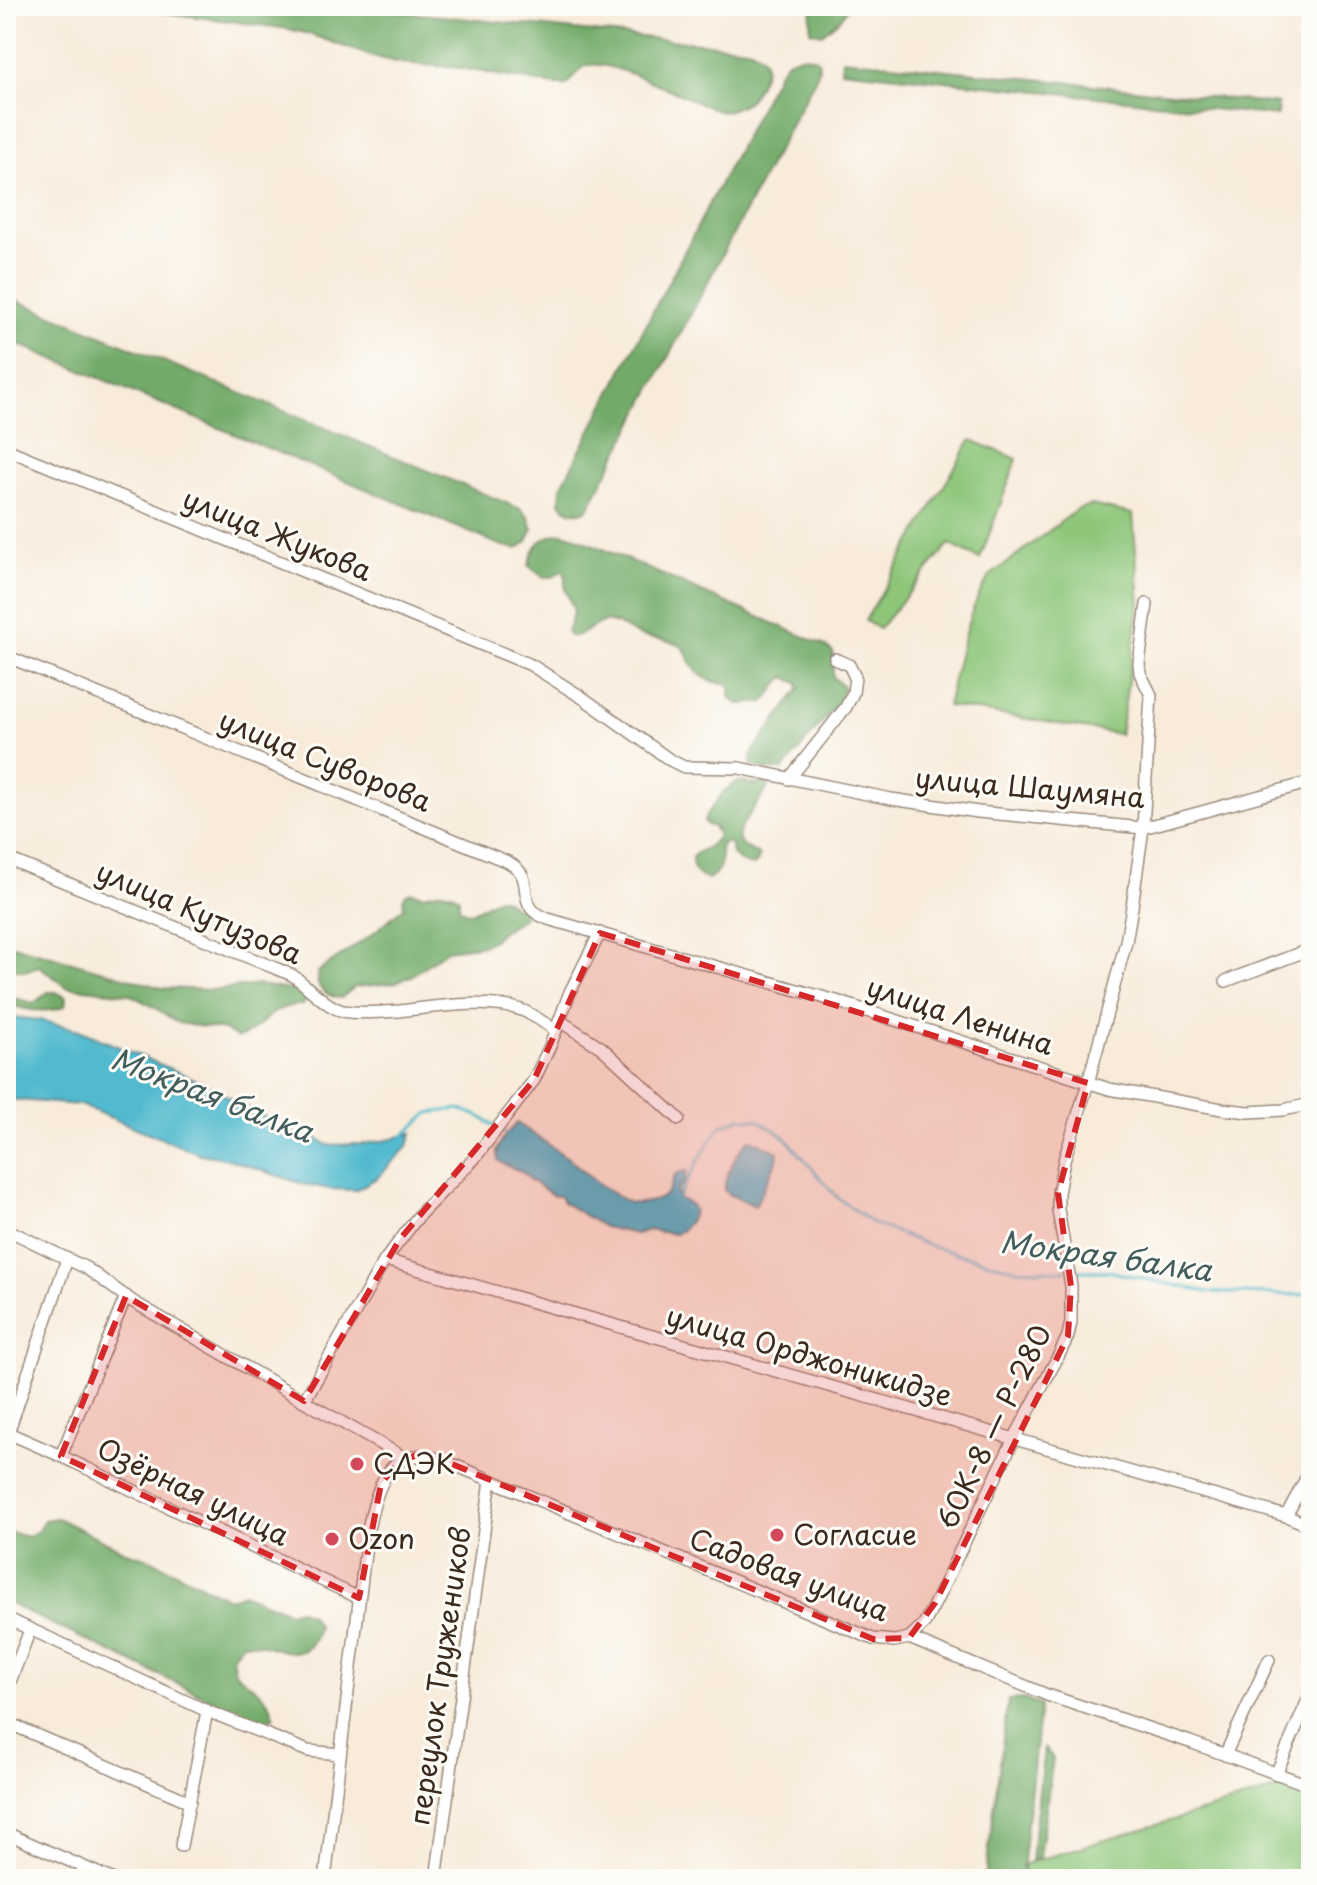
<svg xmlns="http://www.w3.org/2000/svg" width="1317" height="1885" viewBox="0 0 1317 1885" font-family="'Playpen Sans',sans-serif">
	<rect width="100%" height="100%" fill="#fdfcf7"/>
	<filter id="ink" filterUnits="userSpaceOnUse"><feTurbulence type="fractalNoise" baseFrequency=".0125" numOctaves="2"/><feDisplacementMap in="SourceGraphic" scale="16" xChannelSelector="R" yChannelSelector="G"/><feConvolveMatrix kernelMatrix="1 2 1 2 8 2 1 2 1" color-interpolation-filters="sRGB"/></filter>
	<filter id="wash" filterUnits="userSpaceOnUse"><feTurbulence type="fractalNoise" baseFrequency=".006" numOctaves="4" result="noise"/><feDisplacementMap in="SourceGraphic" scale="32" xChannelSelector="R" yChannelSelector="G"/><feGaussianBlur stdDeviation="1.8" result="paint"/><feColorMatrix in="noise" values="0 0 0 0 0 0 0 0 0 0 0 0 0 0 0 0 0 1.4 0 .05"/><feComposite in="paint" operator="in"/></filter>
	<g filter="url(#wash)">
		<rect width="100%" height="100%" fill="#f8ebda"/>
		<g fill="#8dc679" stroke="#64784c" stroke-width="2">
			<path d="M971,440L1017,459L980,559L949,544L879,629L865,621Z"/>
			<path d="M1091,505L1133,514L1140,603L1120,734L947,706C956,669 968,604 991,575L1078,509Z"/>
			<path d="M1278,1789L1311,1792V1879H1022L1024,1864Z"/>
		</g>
		<g fill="#72ab69" stroke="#566a44" stroke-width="2">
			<path d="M113,6H344L747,48C769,55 768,66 759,84C756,90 753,97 748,101C741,107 731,109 723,112C696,105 605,53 584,67C577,72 573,80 567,85H555L460,68L401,63L371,56L306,33L282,28Z"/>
			<path d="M815,6H849L841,18L822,34L810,31L811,13Z"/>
			<path d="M800,56L813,57L818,60L819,67L817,75L588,509C575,515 569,513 560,502L561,487L779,71L787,61Z"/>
			<path d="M842,59L1278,104L1277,116L841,70Z"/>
			<path d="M6,296L521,509L529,518L533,529L526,543L517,549L500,545L6,339Z"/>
			<path d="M562,533L571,535L826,646L833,652V677L843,686L842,698L784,769C774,772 759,770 751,764V758L754,750L800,688L798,683L785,677C777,683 769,700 762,703C757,704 752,702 748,703C739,705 736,705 730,697V686L726,683C715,684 700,677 694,668C688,660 689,652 681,646C668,638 652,640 638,635C627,631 614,619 603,622C590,626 581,638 569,636L567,632L574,610L565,589V573L561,571L553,577H543L529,566C532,547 542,535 562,533Z"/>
			<path d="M737,782C750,781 751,788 765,782L770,785L741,827C733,850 747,844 759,856C756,874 740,861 732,855L731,844L727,842L723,843L720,848C721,863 723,870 708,879C696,876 692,870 692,857C701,847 708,851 718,836C716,829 714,826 707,825L704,821L706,816L724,791Z"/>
			<path d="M442,891L454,894L459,898V908L469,913C487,909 499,886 513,907L524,908V917L501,932L493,940L484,945L447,950L411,976L394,983L355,987L341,998C327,997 313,987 318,972L371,935L404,907L403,899L406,894L412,892L423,895Z"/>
			<path d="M6,943L162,988L215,990L258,985L298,991L307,998L303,1005C264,1005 266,1030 237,1038L224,1030L178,1023L154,1007L129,994L67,987L39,966L25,971L6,967Z"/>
			<path d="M48,992H56L66,997L65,1006C50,1013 27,1011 12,1005L13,998L34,1003Z"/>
			<path d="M57,1518L129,1553L150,1559L229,1599L243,1593L288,1612L299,1609L310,1615L318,1626C308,1675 270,1639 243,1643L232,1656L235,1672C250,1686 270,1695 274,1716L267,1721L247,1717L6,1602V1531L28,1537L39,1530L44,1520Z"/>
			<path d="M1023,1699L1040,1705L1021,1879H985L1008,1700Z"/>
			<path d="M1044,1747L1053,1758L1039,1858L1031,1861Z"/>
		</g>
		<g fill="#51bace" stroke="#467276" stroke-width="2">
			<path d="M6,1015L12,1017L40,1020L79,1030L201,1082L300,1136L315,1137L328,1145L362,1144L388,1140L412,1133L408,1146L377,1178L355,1190L330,1189L303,1184L225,1158L200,1154L80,1105L6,1099Z"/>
			<path d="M517,1123L572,1161L599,1185L629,1203C639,1204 660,1202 667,1193C675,1182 669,1172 687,1171C686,1175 685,1180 683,1183C678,1190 675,1190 678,1198L690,1204L694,1210L690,1220L682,1230L675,1234L648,1230L636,1234L604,1227L563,1202L560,1196H554L530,1180L523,1172L503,1164L498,1160L497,1150L502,1140Z"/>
			<path d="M749,1140H753L778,1152L777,1160L755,1206L728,1194L724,1190C726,1173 737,1152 749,1140Z"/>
		</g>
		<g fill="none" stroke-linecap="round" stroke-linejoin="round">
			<g stroke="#51bace" stroke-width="3">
				<path d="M402,1137L429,1113L459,1109L479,1116L510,1136"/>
				<path d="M677,1199L705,1149L721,1126L741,1118L758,1120L784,1136L838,1198L872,1223L933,1247L1015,1269L1066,1271"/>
				<path d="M1073,1271H1108L1207,1292L1300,1295L1311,1293"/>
			</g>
		</g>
	</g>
	<g filter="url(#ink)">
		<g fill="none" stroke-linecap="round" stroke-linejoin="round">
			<defs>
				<g id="minor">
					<path d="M6,449L531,665L583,698L670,760L684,767L739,768L891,799L978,812L1143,828L1311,782"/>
					<path d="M6,656L508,862C533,876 520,891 531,908C535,914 542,916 548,919L836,1001L1109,1089L1222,1109L1249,1112L1283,1110L1311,1104"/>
					<path d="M789,779L846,707L853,693L855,677L849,665L835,659"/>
					<path d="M6,858L292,975C307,985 326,1007 343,1011C359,1014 384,1012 399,1011C435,1007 491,998 524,1011C535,1016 546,1024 556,1031"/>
					<path d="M1226,981L1311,949"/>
					<path d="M560,1021L602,1048L679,1119"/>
					<path d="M6,1229L86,1268L132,1301L304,1401L405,1458"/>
					<path d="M385,1260L1286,1516L1311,1526"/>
					<path d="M304,1401L385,1260L421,1213L474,1159L534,1080L550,1046L570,992L600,933"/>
					<path d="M6,1432L61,1456L359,1598"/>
					<path d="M8,1433L67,1259"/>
					<path d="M61,1456L126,1296"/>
					<path d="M1286,1516L1311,1469"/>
					<path d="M6,1618L207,1711L308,1751L340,1754"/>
					<path d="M909,1638L924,1624L935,1603L1014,1439L1060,1353L1068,1336L1071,1322V1286L1058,1210V1193L1064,1160L1088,1083L1126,942L1132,907L1143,828L1151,695L1140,673L1139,663L1147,604"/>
					<path d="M6,1692L30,1630"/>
					<path d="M6,1722L190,1802"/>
					<path d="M1225,1755L1269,1660"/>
					<path d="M1276,1774L1311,1693"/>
					<path d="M6,1833L111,1879"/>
					<path d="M181,1846L207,1711"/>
					<path d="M325,1879L368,1529C374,1503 382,1459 415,1456C426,1454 437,1459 447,1462L873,1639L894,1641L909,1638L1047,1695L1190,1742L1311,1786"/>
					<path d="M436,1879L491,1480"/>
				</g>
			</defs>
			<use href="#minor" stroke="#9a8a7c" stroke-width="14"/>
			<use href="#minor" stroke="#fff" stroke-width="11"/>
		</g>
	</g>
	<path fill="#d62828" fill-opacity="0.2" stroke="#d62828" stroke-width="6" stroke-dasharray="16 10" stroke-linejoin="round" d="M600,933L1088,1083L1058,1193L1071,1286L1068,1336L935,1603L909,1638L873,1639L447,1462L416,1455L396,1465L381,1484L359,1598L61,1456L126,1296L304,1401L400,1239L534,1080Z"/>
	<g fill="#d1495b" stroke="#fdfcf7" stroke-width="3">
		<circle cx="357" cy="1464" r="8"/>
		<circle cx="777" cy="1535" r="8"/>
		<circle cx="332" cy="1539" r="8"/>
	</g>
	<g text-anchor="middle" stroke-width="6" stroke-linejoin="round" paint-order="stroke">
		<g font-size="28" fill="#3b2a1e" stroke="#fdfcf7">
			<text transform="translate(277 535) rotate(22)" y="10">улица Жукова</text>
			<text transform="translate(325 761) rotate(22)" y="10">улица Суворова</text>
			<text transform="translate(1030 788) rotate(5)" y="10">улица Шаумяна</text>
			<text transform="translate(199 913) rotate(23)" y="10">улица Кутузова</text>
			<text transform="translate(960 1016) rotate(18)" y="10">улица Ленина</text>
			<text transform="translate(809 1356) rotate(16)" y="10">улица Орджоникидзе</text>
			<text transform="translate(994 1427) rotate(-64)" y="10">60К-8 — Р-280</text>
			<text transform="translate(193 1492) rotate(26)" y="10">Озёрная улица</text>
			<text transform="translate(789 1575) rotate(21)" y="10">Садовая улица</text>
			<text transform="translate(440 1676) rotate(-82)" y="10">переулок Тружеников</text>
		</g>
		<g font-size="28" fill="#3b2a1e" stroke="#fdfcf7" text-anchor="start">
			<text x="373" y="1474">СДЭК</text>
			<text x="793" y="1545">Согласие</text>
			<text x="348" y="1549">Ozon</text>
		</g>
		<g font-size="30" font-style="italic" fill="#435c5c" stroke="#fdfcf7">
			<text transform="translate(212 1096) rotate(21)" y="10">Мокрая балка</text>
			<text transform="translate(1106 1257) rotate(8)" y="10">Мокрая балка</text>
		</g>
	</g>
	<rect width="1317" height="1885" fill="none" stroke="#fdfcf7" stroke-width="32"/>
</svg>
